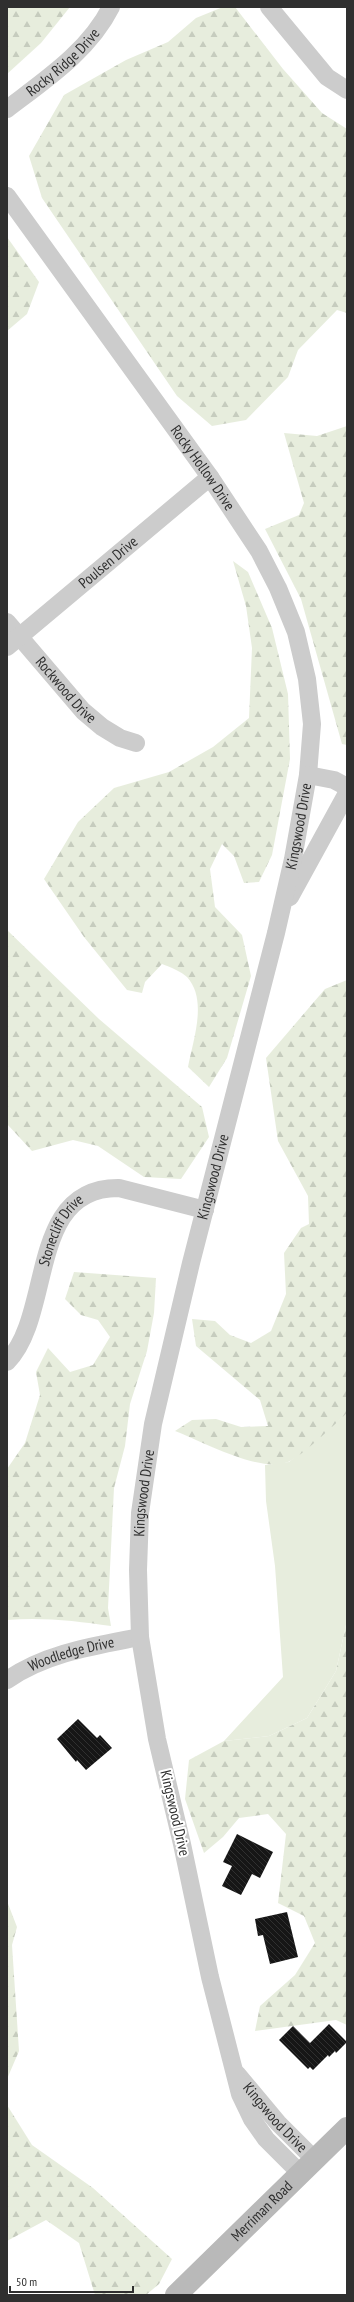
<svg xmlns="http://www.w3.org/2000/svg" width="354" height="2302" viewBox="0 0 354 2302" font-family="'PT Sans Narrow',sans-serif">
	<defs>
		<pattern id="forest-firs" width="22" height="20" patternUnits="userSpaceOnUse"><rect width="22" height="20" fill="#e7eddd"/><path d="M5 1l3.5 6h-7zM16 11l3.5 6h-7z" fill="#c6ccbe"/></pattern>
		<pattern id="building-back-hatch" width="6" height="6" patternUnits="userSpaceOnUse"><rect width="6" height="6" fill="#161616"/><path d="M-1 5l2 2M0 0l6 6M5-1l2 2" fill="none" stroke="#303030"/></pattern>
	</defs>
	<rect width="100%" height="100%" fill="#fff"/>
	<path fill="#e7eddd" d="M347,1413V1620L336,1671L307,1718L269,1736L224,1741L283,1677L275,1566L266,1501L265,1465L289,1462Z"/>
	<g fill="url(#forest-firs)">
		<path d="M7,7H70L41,43L7,74Z"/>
		<path d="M223,7H235L283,69L322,113L347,129V313L337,310L298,350L288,377L246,420L212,426L177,396L42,198L29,156L64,95L126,60L168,42L196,18Z"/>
		<path d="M7,237L39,282L27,314L7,331Z"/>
		<path d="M347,426V745L342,744L301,599L265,529L299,515L304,503L284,433L317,436Z"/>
		<path d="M233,561L248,572L272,628L288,694L290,759L272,855L259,882L244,883L234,856L222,844L210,869L215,907L242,935L251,976L227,1058L209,1087L188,1067C193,1040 208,1000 187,977C182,972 170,967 162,964L145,982L142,993L127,990L84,937L44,879L78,822L114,788L169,772L213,747L249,718L252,648L246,606Z"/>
		<path d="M7,930L99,1019L202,1107L209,1137L181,1179L144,1177L98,1146L73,1140L32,1151L7,1124Z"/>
		<path d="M347,980V1413C336,1423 301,1457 288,1462C259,1473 204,1442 175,1431L192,1420L216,1419L241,1427L268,1426L260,1400L196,1346L192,1319L215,1321L230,1335L251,1343L271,1331L286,1294L284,1253L301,1228L309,1224L308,1196L278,1141L266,1058L325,989Z"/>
		<path d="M74,1272L156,1278L154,1313L147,1351L130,1404L125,1446L114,1488L108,1608L111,1626C77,1621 42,1617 7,1620V1469L25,1443L40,1395L36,1372L48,1348L70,1372L93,1365L110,1337L98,1320L81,1315L65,1299Z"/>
		<path d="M347,1620V2025L336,2020L255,2031L260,2006L295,1975L315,1943L304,1916L278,1903L286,1834L268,1814L239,1818L223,1837L204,1853L185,1799L189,1760L224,1741L269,1736L307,1718L336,1671Z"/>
		<path d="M7,1901L17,1927L12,1945L19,2051L7,2079Z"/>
		<path d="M7,2105L32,2145L93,2188L172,2259L159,2284L146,2295H95L79,2243L46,2220L7,2241Z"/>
	</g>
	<g fill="url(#building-back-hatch)">
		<path d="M78,1719L97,1738L100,1735L112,1748L86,1770L77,1760L76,1762L57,1739Z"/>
		<path d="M237,1834L273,1852L260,1878L252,1874L241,1895L222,1886L232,1866L223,1862Z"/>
		<path d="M287,1912L298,1957L270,1964L263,1935L258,1936L255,1919Z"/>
		<path d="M329,2024L347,2042L336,2053L335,2051L329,2057L328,2055L313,2070L310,2067L308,2069L279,2040L293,2026L310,2043Z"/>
	</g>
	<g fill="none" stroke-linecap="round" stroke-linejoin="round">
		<g stroke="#ccc" stroke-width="18">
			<path d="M269,7L327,77L347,90"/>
			<path id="s1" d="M7,109C45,80 89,51 111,7"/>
			<path id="s2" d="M7,196L210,477L259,551L278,588L296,632L307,679L312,724L308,775"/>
			<path id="s3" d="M7,622L83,711L102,727L120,738L136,743"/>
			<path id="s4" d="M7,647L210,477"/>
			<path d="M290,897L347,793"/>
			<path id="s5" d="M7,1362C54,1314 27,1187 119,1188L205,1210"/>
			<path id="s6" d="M7,1680C46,1653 94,1646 140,1637"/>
			<path id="s7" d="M237,2074L278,2123L315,2160"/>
			<path id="s8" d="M301,2174L266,2139L252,2119L240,2094L210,1977L182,1844L157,1739L140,1637L138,1570L140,1513L153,1424L191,1263L276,933L293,859L308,775L334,780L347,787"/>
		</g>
		<path stroke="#b9b9b9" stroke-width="22" id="s9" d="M176,2295L347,2128"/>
	</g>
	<g text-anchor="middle" stroke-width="4" stroke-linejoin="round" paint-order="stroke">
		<g font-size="15" fill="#2f2f2f" stroke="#fff">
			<text dy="5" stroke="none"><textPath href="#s1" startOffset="73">Rocky Ridge Drive</textPath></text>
			<text dy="5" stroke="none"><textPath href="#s2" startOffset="335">Rocky Hollow Drive</textPath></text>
			<text dy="5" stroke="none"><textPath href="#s4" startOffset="132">Poulsen Drive</textPath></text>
			<text dy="5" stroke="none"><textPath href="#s3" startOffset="90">Rockwood Drive</textPath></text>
			<text dy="5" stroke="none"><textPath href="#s8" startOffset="1399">Kingswood Drive</textPath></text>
			<text dy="5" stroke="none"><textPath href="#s8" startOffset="1038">Kingswood Drive</textPath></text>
			<text dy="5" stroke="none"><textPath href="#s5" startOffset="144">Stonecliff Drive</textPath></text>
			<text dy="5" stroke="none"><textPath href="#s8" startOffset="714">Kingswood Drive</textPath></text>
			<text dy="5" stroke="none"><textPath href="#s6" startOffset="70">Woodledge Drive</textPath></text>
			<text transform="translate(175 1813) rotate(77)" y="5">Kingswood Drive</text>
			<text dy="5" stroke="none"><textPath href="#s7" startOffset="58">Kingswood Drive</textPath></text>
			<text dy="5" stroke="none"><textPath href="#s9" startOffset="120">Merriman Road</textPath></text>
		</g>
	</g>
	<rect width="354" height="2302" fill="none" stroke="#2f2f2f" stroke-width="16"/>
	<path d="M10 2286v6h123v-6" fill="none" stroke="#2f2f2f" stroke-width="2"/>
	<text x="16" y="2286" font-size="12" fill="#2f2f2f" stroke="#ffffff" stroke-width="3" paint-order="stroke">50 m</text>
</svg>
